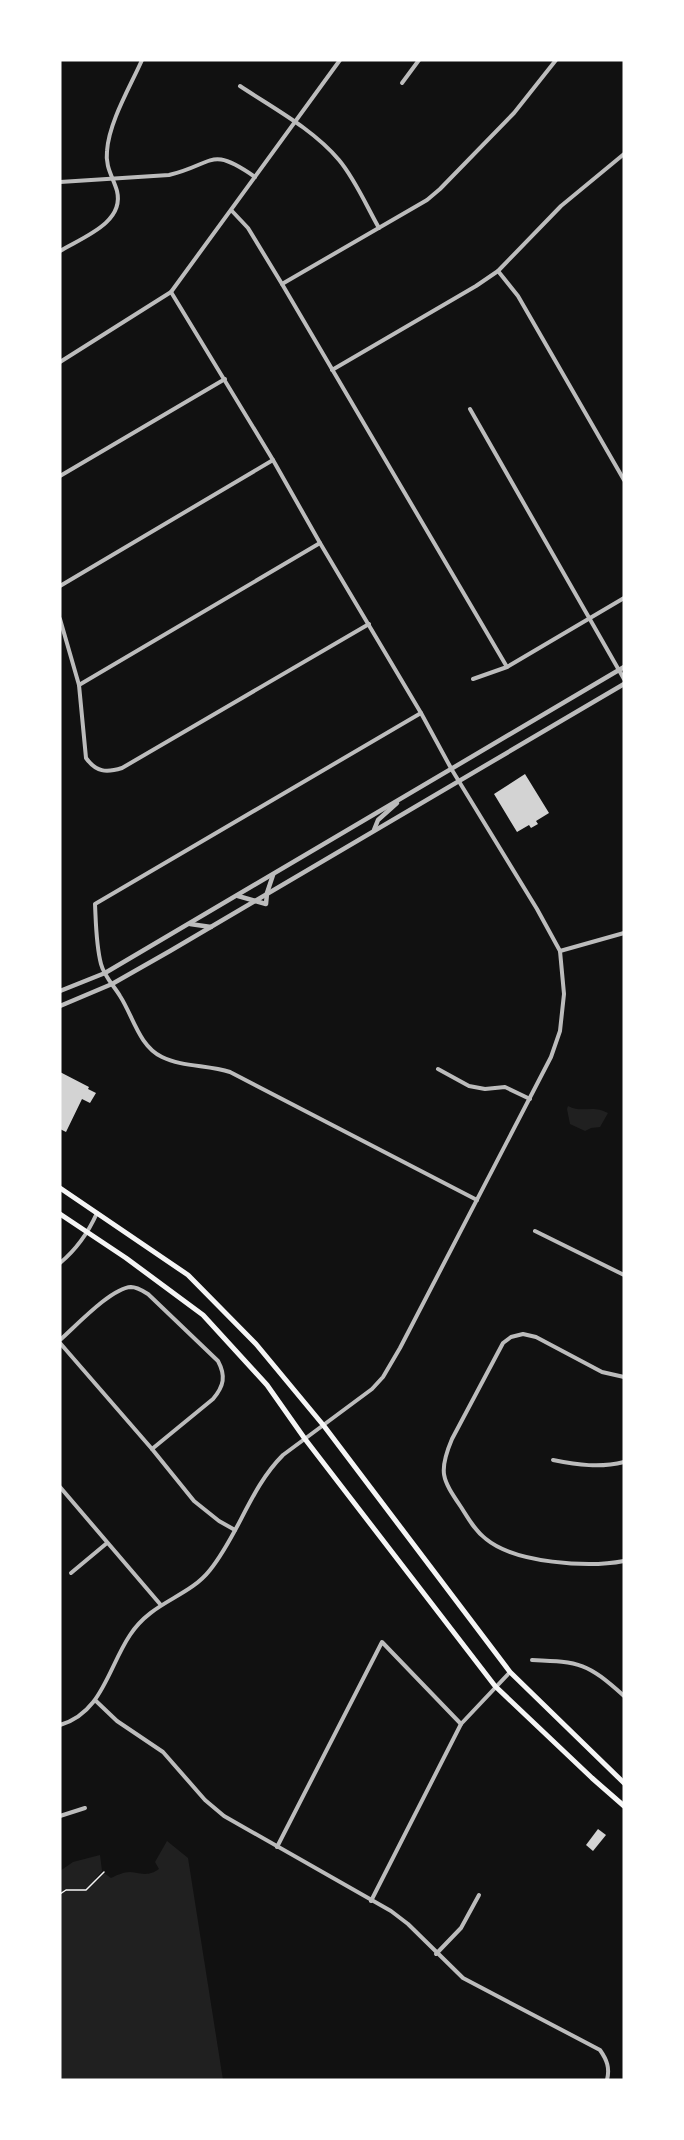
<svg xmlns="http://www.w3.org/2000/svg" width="684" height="2140" viewBox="0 0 684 2140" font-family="'PT Serif',serif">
	<rect width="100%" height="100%" fill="#111"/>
	<g fill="#202020">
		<path d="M568,1106C584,1114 591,1104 608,1113L600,1127L591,1128L585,1131L570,1124L567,1109Z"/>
		<path d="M167,1841L188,1858L223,2080H60V1871L73,1862L100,1855L102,1871L95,1879L97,1881L104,1873L111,1878C117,1875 124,1872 130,1872C142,1873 148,1877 159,1869L155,1862Z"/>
	</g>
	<g fill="#d3d3d3">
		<path d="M525,774L549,813L536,821L538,824L531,828L529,825L517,832L494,794Z"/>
		<path d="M60,1072L89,1087L88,1089L96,1093L90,1103L82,1099L66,1132L60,1129Z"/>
		<path d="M598,1829L606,1835L593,1851L586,1845Z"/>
	</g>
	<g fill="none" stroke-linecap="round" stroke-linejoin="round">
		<g stroke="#f5f5f5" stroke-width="1.5">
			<path d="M60,1894L66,1890H86L104,1872"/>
			<path d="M60,2080H72"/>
		</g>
		<g stroke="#bcbcbc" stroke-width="4">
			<path d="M402,83L419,60"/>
			<path d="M240,86C273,108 313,129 339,160C355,179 367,207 379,228"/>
			<path d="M60,182L169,175C215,164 209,145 255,177"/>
			<path d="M232,211L248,228L282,284L507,667"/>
			<path d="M60,251C81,238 125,223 117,191C113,177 105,167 107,151C109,122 130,87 142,60"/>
			<path d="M498,271L518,296L624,480"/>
			<path d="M282,284L427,200L440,189L514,113L556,60"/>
			<path d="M60,362L171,292L340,60"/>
			<path d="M332,370L476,286L498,271L561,206L624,154"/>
			<path d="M470,409L624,679"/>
			<path d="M60,476L225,379"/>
			<path d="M60,586L273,460"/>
			<path d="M60,619L79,685L86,758C96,772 106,773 122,768L369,624"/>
			<path d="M473,679L507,667L624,598"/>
			<path d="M79,685L320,543"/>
			<path d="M421,713L95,904C96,924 96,945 101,964C104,976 114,986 120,996C133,1016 139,1046 162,1057C182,1067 208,1065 230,1072L477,1200"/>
			<path d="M560,951L624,933"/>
			<path d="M438,1069L469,1086L485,1089L505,1087L530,1099"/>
			<path d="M535,1231L624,1275"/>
			<path d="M60,1263C77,1249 88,1233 97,1213"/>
			<path d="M60,1340C75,1327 111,1288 131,1287C137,1287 143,1291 148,1294L218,1361C226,1376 224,1386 213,1399L152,1449"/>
			<path d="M60,1343L152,1449L194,1501L219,1521L235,1530"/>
			<path d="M624,1377L602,1372L536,1337L523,1334L511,1337L503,1343L452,1439C438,1472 442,1479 461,1507C468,1518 475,1531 486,1539C515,1563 588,1568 624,1561"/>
			<path d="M553,1460C578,1465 600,1468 624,1462"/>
			<path d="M60,1487L160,1604"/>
			<path d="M71,1573L107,1543"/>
			<path d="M532,1660C581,1662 587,1663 624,1696"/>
			<path d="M96,1701L117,1721L163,1752L205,1800L224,1816L391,1911L408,1924L463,1978L600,2050C607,2060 610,2068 607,2080"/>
			<path d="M60,1725C102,1713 108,1668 130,1635C152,1601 188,1598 210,1570C239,1534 250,1488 283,1455L372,1389L383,1377L400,1348L551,1057L560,1031L564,994L560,951L537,909L452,770L421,713L320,543L273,460L171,292"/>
			<path d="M60,1816L85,1808"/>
			<path d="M277,1847L382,1642L461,1724"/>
			<path d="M371,1901L461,1724L510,1672"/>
			<path d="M436,1954L461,1928L479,1895"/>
		</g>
		<g stroke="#bcbcbc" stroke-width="4.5">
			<path d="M374,830L378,820L397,803"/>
			<path d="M238,896L266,904L267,893L273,875"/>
			<path d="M190,924L211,927"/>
			<path d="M60,991L105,973L624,667"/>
			<path d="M60,1006L112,984L170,951L624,684"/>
		</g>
		<g stroke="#f5f5f5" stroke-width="5">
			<path d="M60,1188L188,1275L256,1344L324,1426L510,1672L624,1783"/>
			<path d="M60,1214L126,1258L203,1315L267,1385L305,1439L495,1686L592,1778L624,1806"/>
		</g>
	</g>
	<rect width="684" height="2140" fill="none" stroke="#ffffff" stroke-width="123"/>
</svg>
